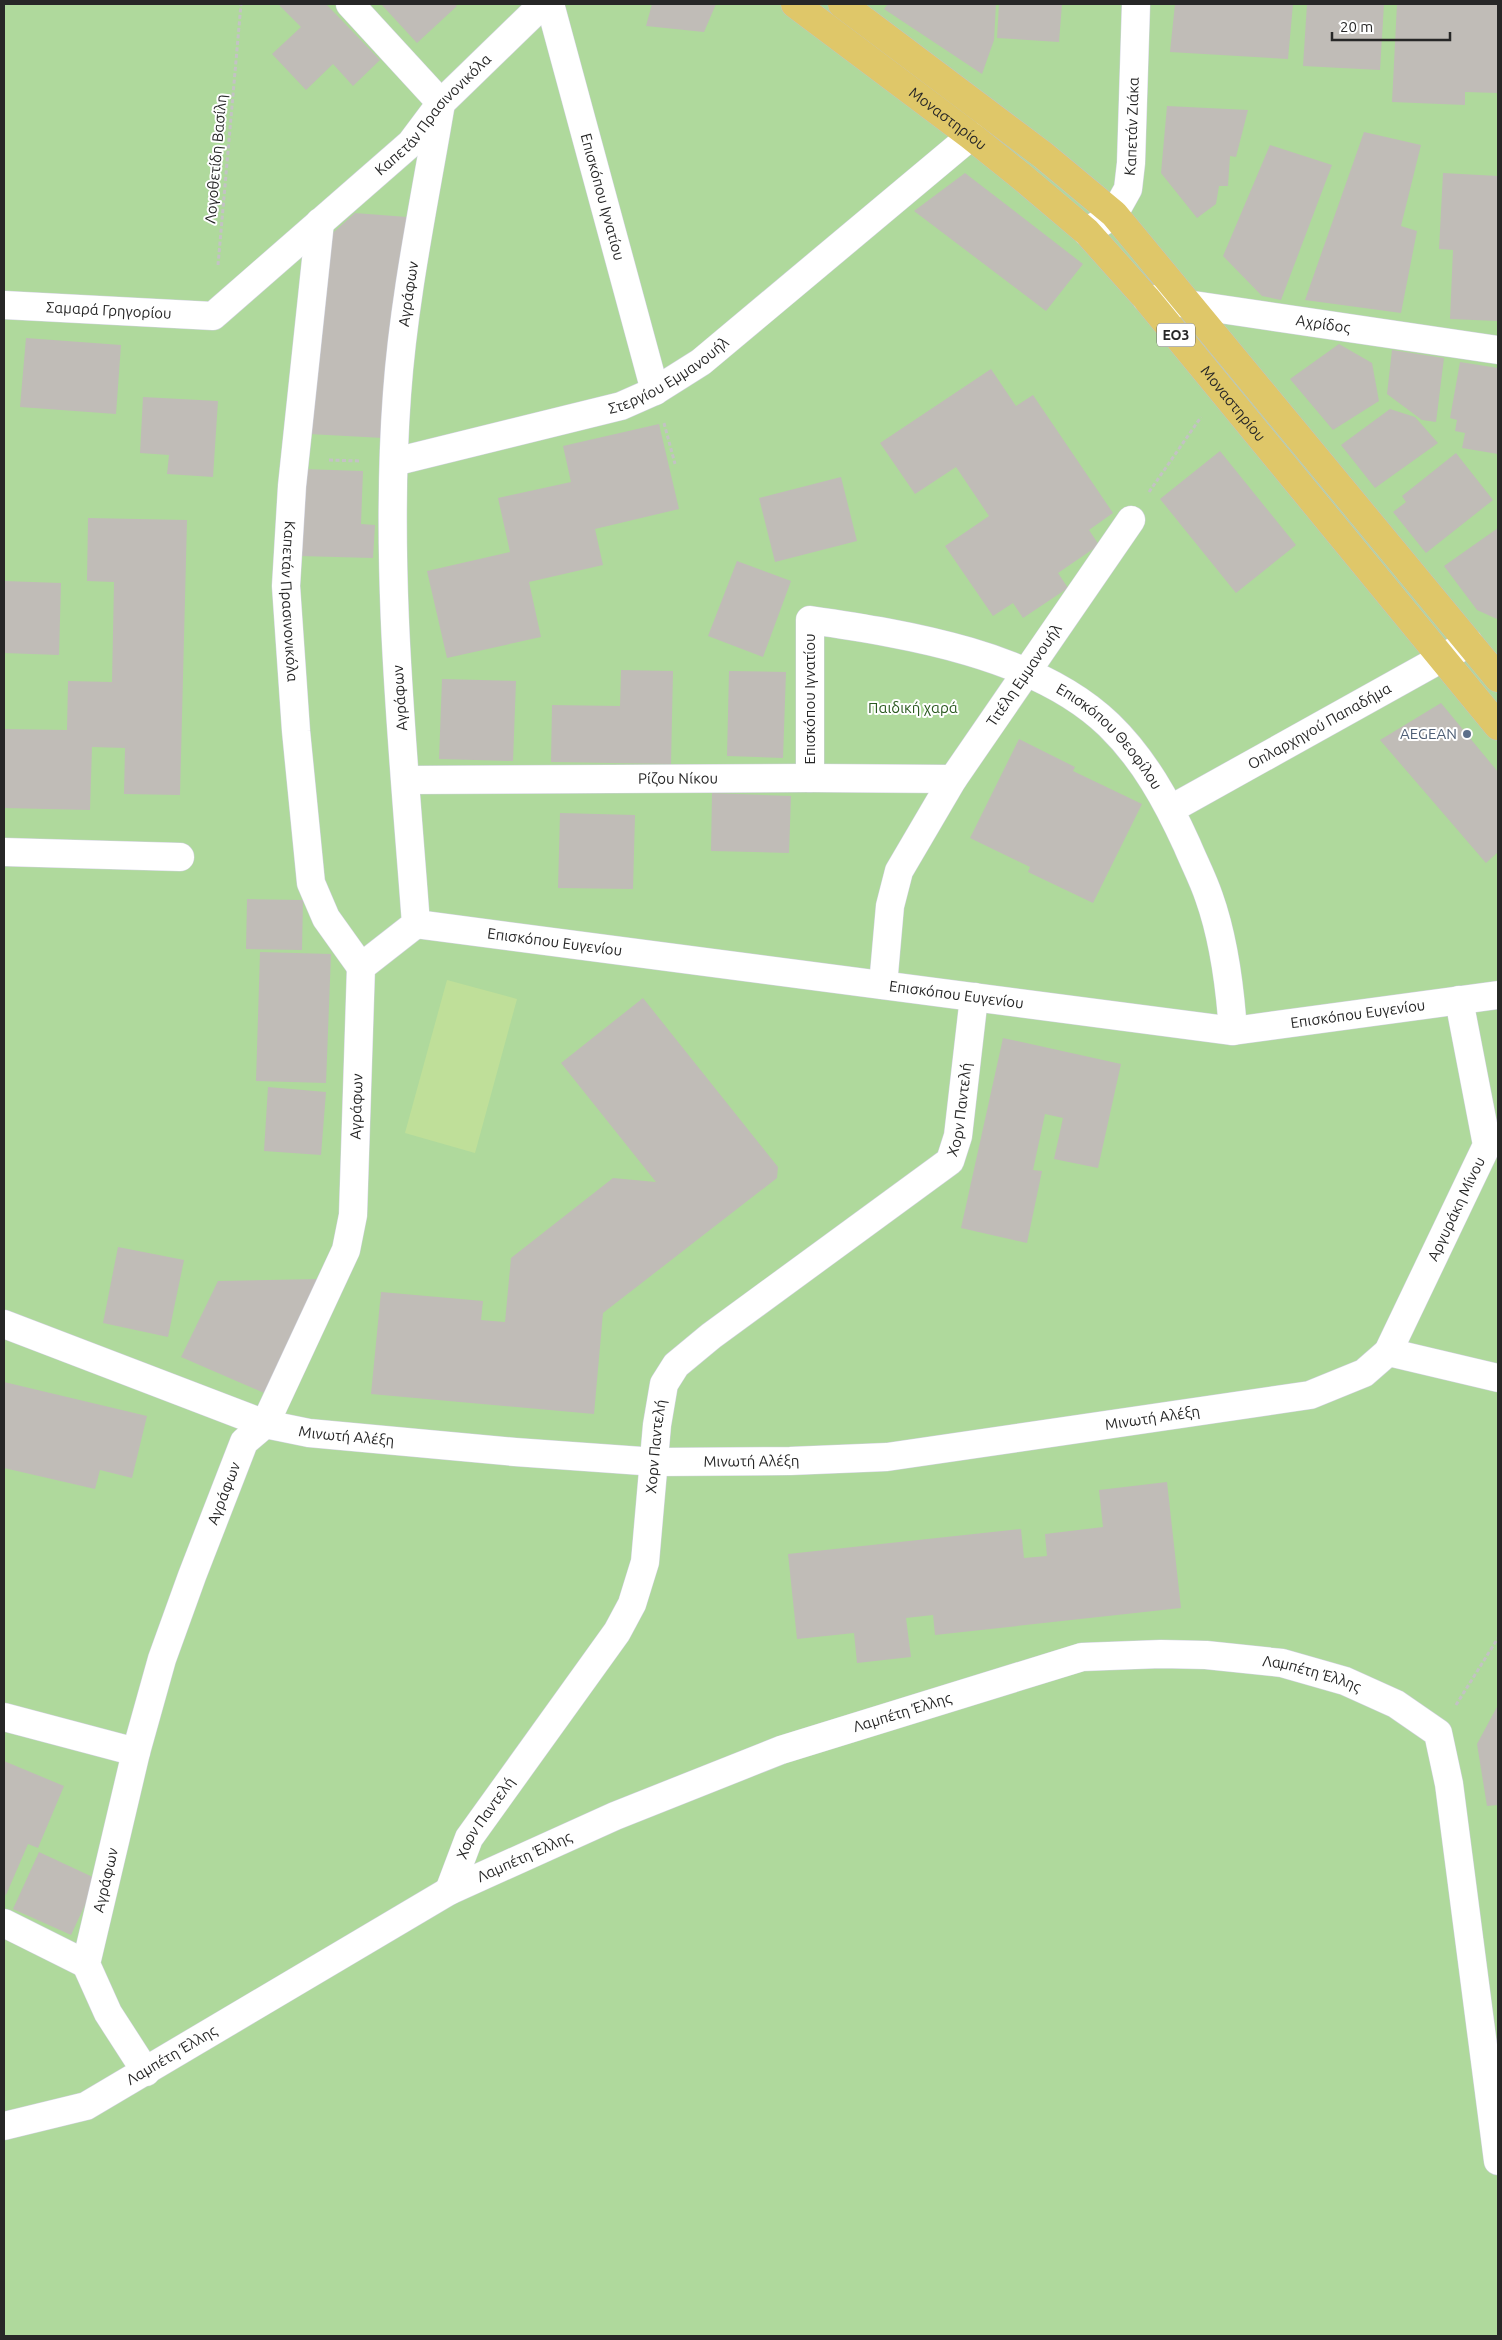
<svg xmlns="http://www.w3.org/2000/svg" width="1502" height="2340" viewBox="0 0 1502 2340" font-family="Ubuntu,sans-serif">
	<rect width="100%" height="100%" fill="#e8e3da"/>
	<rect fill="#afd99c" x="4" y="4" width="1494" height="2332"/>
	<path fill="#bfdf99" d="M447,980L517,999L475,1153L405,1133Z"/>
	<g fill="#c0bcb7">
		<path d="M278,4H326L380,60L353,86L333,64L306,90L272,54L301,27Z"/>
		<path d="M381,4H454L457,6L417,43Z"/>
		<path d="M652,4H716L704,32L646,26Z"/>
		<path d="M888,4H996L994,40L982,74L884,9Z"/>
		<path d="M999,4H1062L1059,42L997,38Z"/>
		<path d="M1175,4H1293L1288,59L1170,52Z"/>
		<path d="M1307,4H1384L1380,70L1303,66Z"/>
		<path d="M1397,4H1498V93L1465,92V105L1392,102Z"/>
		<path d="M1167,106L1248,110L1236,157L1230,156L1228,186H1219L1216,204L1197,218L1161,173Z"/>
		<path d="M1364,132L1421,145L1401,226L1417,231L1401,313L1305,300Z"/>
		<path d="M1270,145L1332,165L1281,300L1262,296L1223,256Z"/>
		<path d="M965,173L1083,264L1046,311L914,211Z"/>
		<path d="M1443,173L1498,176V321L1450,319L1453,250L1439,249Z"/>
		<path d="M355,213L407,217L383,438L309,434L325,240Z"/>
		<path d="M26,338L121,345L116,414L20,407Z"/>
		<path d="M1339,344L1372,363L1379,401L1333,430L1290,379Z"/>
		<path d="M1392,350L1444,358L1436,422L1422,420L1387,394Z"/>
		<path d="M1460,362L1498,368V454L1462,448L1465,433L1455,431L1457,420L1450,418Z"/>
		<path d="M991,369L1016,406L1033,395L1113,513L1089,530L1099,545L1058,573L1068,588L1023,618L1013,603L993,616L945,546L989,516L956,467L915,494L880,443Z"/>
		<path d="M143,397L218,401L213,477L167,474L169,455L140,453Z"/>
		<path d="M1390,409L1415,417L1438,443L1375,488L1341,445Z"/>
		<path d="M659,424L679,509L595,529L603,565L529,582L541,637L447,658L427,571L510,552L498,498L571,482L563,446Z"/>
		<path d="M1220,451L1296,545L1236,593L1160,499Z"/>
		<path d="M1456,453L1493,500L1426,553L1393,512L1406,502L1402,496Z"/>
		<path d="M302,469L363,471L361,524L375,525L373,558L299,556Z"/>
		<path d="M841,477L857,541L775,562L759,498Z"/>
		<path d="M88,518L187,520L180,795L124,794L125,748L92,747L90,810L4,808V729L67,730L68,681L112,682L114,582L87,581Z"/>
		<path d="M1498,528V618L1497,619L1477,610L1444,566Z"/>
		<path d="M737,561L791,581L763,657L708,636Z"/>
		<path d="M4,581L61,583L59,655L4,653Z"/>
		<path d="M621,670L673,671L671,764L551,762L552,705L620,706Z"/>
		<path d="M729,671L786,672L783,758L727,756Z"/>
		<path d="M442,679L516,681L513,761L439,759Z"/>
		<path d="M1441,703L1498,772V852L1486,863L1380,740Z"/>
		<path d="M1019,739L1075,767L1073,771L1142,804L1093,903L1028,872L1030,867L970,838Z"/>
		<path d="M712,793L791,796L789,853L711,851Z"/>
		<path d="M560,813L635,815L633,889L558,888Z"/>
		<path d="M247,899L303,900L302,950L246,949Z"/>
		<path d="M260,952L331,954L326,1083L256,1081Z"/>
		<path d="M643,998L778,1167L777,1178L603,1313L594,1414L371,1394L381,1292L483,1301L481,1320L505,1322L511,1258L613,1178L656,1182L561,1063Z"/>
		<path d="M1003,1038L1121,1064L1098,1168L1054,1159L1063,1118L1045,1114L1033,1170L1042,1171L1027,1243L961,1228Z"/>
		<path d="M268,1087L326,1092L321,1155L264,1151Z"/>
		<path d="M118,1247L184,1260L168,1337L103,1323Z"/>
		<path d="M321,1279L269,1395L181,1357L218,1281Z"/>
		<path d="M4,1382L147,1416L132,1478L100,1470L95,1489L4,1468Z"/>
		<path d="M1167,1482L1181,1608L935,1635L933,1615L906,1618L911,1657L857,1663L854,1633L797,1639L788,1554L1021,1529L1024,1558L1047,1556L1045,1534L1103,1527L1099,1490Z"/>
		<path d="M1498,1705V1805L1487,1806L1477,1744Z"/>
		<path d="M4,1761L64,1786L38,1848L28,1844L6,1895L4,1894Z"/>
		<path d="M39,1852L97,1879L71,1935L13,1909Z"/>
	</g>
	<g fill="none" stroke-linecap="round" stroke-linejoin="round">
		<defs>
			<g id="street">
				<path d="M350,4L441,103"/>
				<path id="s1" d="M550,4L655,391"/>
				<path id="s2" d="M320,222L292,486L286,586L296,731L311,883L326,918L361,967"/>
				<path id="s3" d="M1087,232L1114,214L1128,189L1131,163L1136,4"/>
				<path id="s4" d="M1146,298L1498,350"/>
				<path id="s5" d="M4,305L213,316L411,143L441,103L543,4"/>
				<path id="s6" d="M394,462L621,406L655,391L701,362L971,136"/>
				<path id="s7" d="M810,778V620C907,634 1037,655 1109,725C1144,759 1167,801 1187,845C1194,862 1203,879 1209,897C1224,939 1230,987 1233,1031"/>
				<path id="s8" d="M406,780L810,778L953,779"/>
				<path id="s9" d="M1171,809L1469,643"/>
				<path d="M4,852L180,857"/>
				<path id="s10" d="M416,924L1233,1031L1498,995"/>
				<path id="s11" d="M883,985L890,906L899,871L953,779L1131,520"/>
				<path id="s12" d="M4,1324L265,1424L309,1433L515,1452L656,1462L790,1461L887,1457L1310,1395L1364,1373L1388,1352L1487,1145L1459,1000"/>
				<path d="M1388,1352L1498,1378"/>
				<path d="M4,1717L136,1752"/>
				<path id="s13" d="M449,1891L469,1838L617,1632L632,1604L645,1562L657,1425L664,1384L676,1365L711,1336L950,1161L958,1136L974,997"/>
				<path d="M4,1923L86,1964"/>
				<path id="s14" d="M146,2072L108,2013L86,1964L136,1752L162,1659L192,1576L244,1442L265,1424L346,1250L353,1215L361,967L416,924C403,748 384,570 397,394C404,296 425,199 441,103"/>
				<path id="s15" d="M4,2126L86,2106L449,1891L615,1816L781,1750L1082,1657L1161,1654L1206,1655L1282,1663L1345,1681L1396,1704L1438,1733L1449,1784L1498,2161"/>
			</g>
			<g id="primary">
				<path id="s16" d="M795,4L971,136L1022,177L1087,232L1146,298L1498,726"/>
				<path d="M842,4L1043,155L1114,214L1498,678"/>
			</g>
		</defs>
		<use href="#street" stroke="#d0d2de" stroke-width="29"/>
		<use href="#primary" stroke="#c3c3c3" stroke-width="29"/>
		<g stroke="#c3c3c3" stroke-width="3" stroke-dasharray="4 2.5" stroke-linecap="butt">
			<path d="M218,265L241,4"/>
			<path d="M664,423L675,464"/>
			<path d="M329,460L360,461"/>
			<path d="M1149,492L1201,417"/>
			<path d="M1456,1705L1498,1638"/>
		</g>
		<use href="#street" stroke="#fff" stroke-width="28"/>
		<use href="#primary" stroke="#dfc769" stroke-width="28"/>
	</g>
	<circle fill="#5c6f8a" stroke="#fff" stroke-width="2" cx="1467" cy="734" r="5"/>
	<g text-anchor="middle" stroke-width="4" stroke-linejoin="round" paint-order="stroke">
		<rect fill="#fff" stroke="#686868" stroke-width="1" x="1157" y="323.5" width="38" height="23" rx="4"/>
		<g font-size="14" font-weight="bold" fill="#272727">
			<text x="1176" y="340">ΕΟ3</text>
		</g>
		<g font-size="15" fill="#272727" stroke="#fff">
			<text dy="5" stroke="none"><textPath href="#s5" startOffset="508">Καπετάν Πρασινονικόλα</textPath></text>
			<text dy="5" stroke="none"><textPath href="#s16" startOffset="191">Μοναστηρίου</textPath></text>
			<text dy="5" stroke="none"><textPath href="#s3" startOffset="124">Καπετάν Ζιάκα</textPath></text>
			<text transform="translate(216 159) rotate(-85)" y="5">Λογοθετίδη Βασίλη</text>
			<text dy="5" stroke="none"><textPath href="#s1" startOffset="200">Επισκόπου Ιγνατίου</textPath></text>
			<text dy="5" stroke="none"><textPath href="#s14" startOffset="1875">Αγράφων</textPath></text>
			<text dy="5" stroke="none"><textPath href="#s5" startOffset="105">Σαμαρά Γρηγορίου</textPath></text>
			<text dy="5" stroke="none"><textPath href="#s4" startOffset="179">Αχρίδος</textPath></text>
			<text dy="5" stroke="none"><textPath href="#s6" startOffset="290">Στεργίου Εμμανουήλ</textPath></text>
			<text dy="5" stroke="none"><textPath href="#s16" startOffset="596">Μοναστηρίου</textPath></text>
			<text dy="5" stroke="none"><textPath href="#s2" startOffset="381">Καπετάν Πρασινονικόλα</textPath></text>
			<text dy="5" stroke="none"><textPath href="#s11" startOffset="348">Τιτέλη Εμμανουήλ</textPath></text>
			<text transform="translate(400 698) rotate(-94)" y="5">Αγράφων</text>
			<text transform="translate(810 699) rotate(-90)" y="5">Επισκόπου Ιγνατίου</text>
			<text dy="5" stroke="none"><textPath href="#s9" startOffset="170">Οπλαρχηγού Παπαδήμα</textPath></text>
			<text dy="5" stroke="none"><textPath href="#s7" startOffset="488">Επισκόπου Θεοφίλου</textPath></text>
			<text dy="5" stroke="none"><textPath href="#s8" startOffset="272">Ρίζου Νίκου</textPath></text>
			<text dy="5" stroke="none"><textPath href="#s10" startOffset="140">Επισκόπου Ευγενίου</textPath></text>
			<text dy="5" stroke="none"><textPath href="#s10" startOffset="545">Επισκόπου Ευγενίου</textPath></text>
			<text dy="5" stroke="none"><textPath href="#s10" startOffset="950">Επισκόπου Ευγενίου</textPath></text>
			<text dy="5" stroke="none"><textPath href="#s14" startOffset="1034">Αγράφων</textPath></text>
			<text dy="5" stroke="none"><textPath href="#s13" startOffset="982">Χορν Παντελή</textPath></text>
			<text dy="5" stroke="none"><textPath href="#s12" startOffset="1580">Αργυράκη Μίνου</textPath></text>
			<text dy="5" stroke="none"><textPath href="#s12" startOffset="1172">Μινωτή Αλέξη</textPath></text>
			<text dy="5" stroke="none"><textPath href="#s12" startOffset="362">Μινωτή Αλέξη</textPath></text>
			<text dy="5" stroke="none"><textPath href="#s13" startOffset="502">Χορν Παντελή</textPath></text>
			<text dy="5" stroke="none"><textPath href="#s12" startOffset="768">Μινωτή Αλέξη</textPath></text>
			<text dy="5" stroke="none"><textPath href="#s14" startOffset="615">Αγράφων</textPath></text>
			<text dy="5" stroke="none"><textPath href="#s15" startOffset="1414">Λαμπέτη Έλλης</textPath></text>
			<text dy="5" stroke="none"><textPath href="#s15" startOffset="994">Λαμπέτη Έλλης</textPath></text>
			<text dy="5" stroke="none"><textPath href="#s13" startOffset="82">Χορν Παντελή</textPath></text>
			<text dy="5" stroke="none"><textPath href="#s15" startOffset="589">Λαμπέτη Έλλης</textPath></text>
			<text dy="5" stroke="none"><textPath href="#s14" startOffset="210">Αγράφων</textPath></text>
			<text dy="5" stroke="none"><textPath href="#s15" startOffset="184">Λαμπέτη Έλλης</textPath></text>
		</g>
		<g font-size="15" fill="#2b5a21" stroke="#fff">
			<text x="913" y="713">Παιδική χαρά</text>
		</g>
		<g font-size="15" fill="#4e5e75" stroke="#fff" text-anchor="end">
			<text x="1457" y="739">AEGEAN</text>
		</g>
	</g>
	<rect width="1502" height="2340" fill="none" stroke="#272727" stroke-width="10"/>
	<path d="M1332 32v8h118v-8" fill="none" stroke="#272727" stroke-width="2.5"/>
	<text x="1340" y="32" font-size="15" fill="#272727" stroke="#ffffff" stroke-width="4" paint-order="stroke">20 m</text>
</svg>
